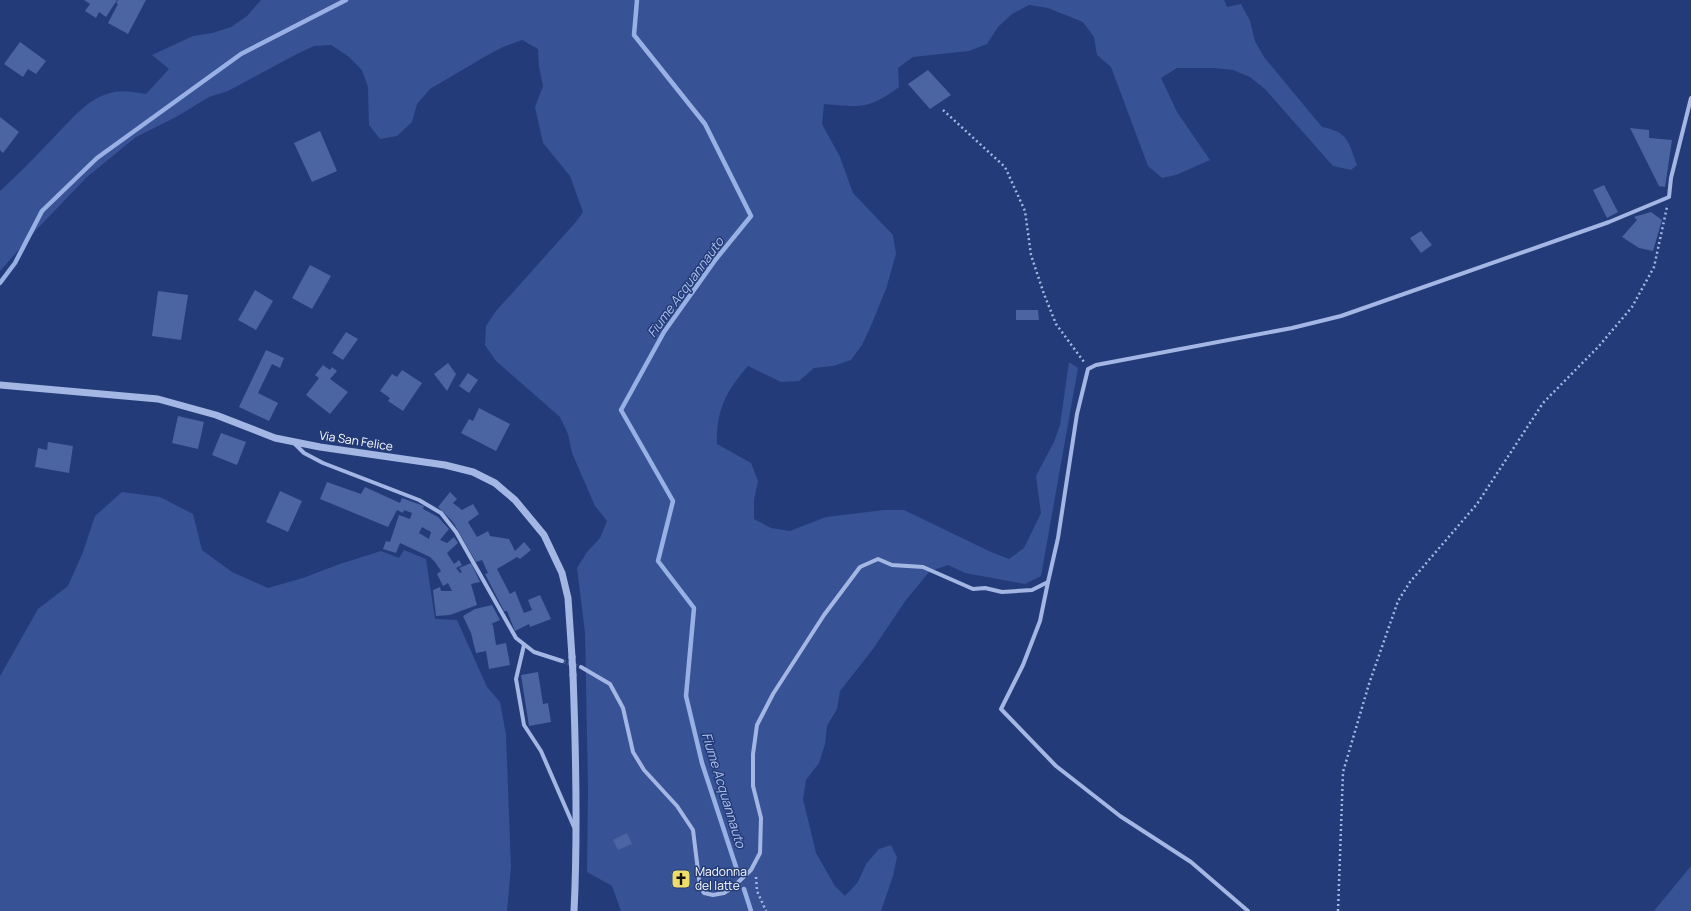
<svg xmlns="http://www.w3.org/2000/svg" width="1691" height="911" viewBox="0 0 1691 911" font-family="Manrope,sans-serif">
	<rect width="100%" height="100%" fill="#233b78"/>
	<g fill="#375395">
		<path d="M261,0H1224L1227,7L1241,4L1250,21L1255,41L1264,57L1322,127C1349,132 1348,142 1357,165L1351,170L1333,166L1265,89L1250,77L1233,70L1214,68H1177L1161,78L1177,112L1210,160L1176,175L1162,178L1148,166L1111,67L1097,55L1094,37L1083,22L1048,8L1029,5L1012,14L998,27L987,44L969,51L913,57L898,68L899,87C867,110 862,107 824,104L822,124L840,157L853,193L893,235L896,254L886,289L870,328L862,345L851,360L833,366L814,368L799,381L781,382L748,366C726,391 716,411 717,444L751,463L758,481L754,500V519L771,528L790,531L826,517L884,510H904L991,552L1009,559L1024,548L1041,513L1036,476L1054,442L1060,425L1069,362L1078,368L1041,576L1025,584L965,573L948,565L930,571L906,600L873,649L840,691L837,709L827,726L825,744L819,763L806,780L803,799L816,853L835,886L845,896L858,882L866,864L879,849L891,845L897,857L893,876L881,911H621L612,886L587,872L588,788L585,633L577,568L587,552L600,538L607,521L595,506L572,453L568,434L560,417L496,361L485,345L486,326L496,311L575,223L583,212L570,176L543,143L535,107L543,86L539,67L538,49L522,40L503,47L486,56L430,89L417,104L412,122L397,136L380,139L369,125L368,87L362,70L348,56L331,45L314,46L297,54L228,91L209,97L176,117L136,137L87,177L37,229L0,271V191C20,173 38,154 57,134C71,120 87,100 107,94C121,89 133,92 146,94L169,69L152,55L193,36L212,33L231,27L247,16Z"/>
		<path d="M122,492L160,497L193,514L202,550L232,572L268,588L303,578L340,564L381,551L399,558L404,550L426,559L435,619L457,620L487,687L500,702L506,735L511,867L507,911H0V676L38,609L68,586L83,552L95,516Z"/>
		<path d="M1691,866V911H1654Z"/>
	</g>
	<g fill="none" stroke-linecap="round" stroke-linejoin="round">
		<g stroke="#99b0e5" stroke-width="4.5">
			<path d="M637,0L634,35L705,124L751,216L716,259L664,332L621,410L673,501L658,561L694,608L686,696L702,763L738,873"/>
			<path d="M0,283L15,263L42,211L97,158L241,54L346,0"/>
			<path d="M744,889L751,911"/>
		</g>
	</g>
	<g fill="#4b65a2" fill-rule="evenodd">
		<path d="M84,0H117L106,17L99,12L96,18L85,11L90,4Z"/>
		<path d="M118,0H146L128,34L108,23L118,4L116,3Z"/>
		<path d="M20,42L46,61L36,74L28,69L23,77L4,64Z"/>
		<path d="M928,70L951,95L930,109L908,84Z"/>
		<path d="M0,117L19,132L3,153L0,150Z"/>
		<path d="M1630,128L1649,130V138L1672,140L1665,187L1659,186Z"/>
		<path d="M320,131L337,171L312,182L294,143Z"/>
		<path d="M1604,185L1618,212L1607,218L1593,190Z"/>
		<path d="M1651,212L1662,220L1653,251L1639,248L1622,237L1637,220L1634,217Z"/>
		<path d="M1421,231L1432,245L1421,253L1410,238Z"/>
		<path d="M310,265L331,276L312,309L292,298Z"/>
		<path d="M255,290L273,301L256,330L238,320Z"/>
		<path d="M158,291L188,295L181,340L152,336Z"/>
		<path d="M1016,310H1038L1039,320H1016Z"/>
		<path d="M346,332L358,339L343,360L332,353Z"/>
		<path d="M266,350L284,358L280,368L272,364L258,393L278,403L269,421L239,407Z"/>
		<path d="M448,363L456,374L447,391L434,374Z"/>
		<path d="M323,365L330,370L332,367L337,371L330,379L348,392L330,414L306,395L319,378L315,375Z"/>
		<path d="M402,370L422,383L403,411L388,401L390,398L380,391L392,374L397,377Z"/>
		<path d="M468,373L478,380L469,393L459,386Z"/>
		<path d="M479,408L510,424L496,451L461,433L469,419L473,421Z"/>
		<path d="M178,416L204,422L198,449L172,443Z"/>
		<path d="M221,433L246,442L237,465L212,455Z"/>
		<path d="M48,442L73,446L69,473L35,467L38,448L47,450Z"/>
		<path d="M327,482L361,494L365,487L400,503L402,498L424,506L423,509L438,517L449,529L440,540L447,543L454,537L458,543L447,553L454,564L459,560L462,565L456,568L460,573L462,572L459,568L471,563L480,582L471,584L477,605L450,615L436,616L433,590L440,587L441,591H452L448,583L443,586L437,574L441,571L435,562L430,557L400,543L396,553L383,549L386,541L390,542L399,515L410,519L412,513L404,510L403,513L397,510L388,527L320,499ZM422,527L431,532L429,539L419,533Z"/>
		<path d="M280,491L302,501L288,532L266,522Z"/>
		<path d="M450,492L457,499L453,503L462,510L473,504L479,514L468,522L477,537L488,531L490,536L509,539L515,551L524,542L531,550L520,559L517,557L497,569L510,594L515,591L524,613L532,610L528,600L540,595L551,619L530,627L529,624L515,631L507,611H504L485,574L488,573L482,560L476,562L453,522L438,507Z"/>
		<path d="M492,605L500,620L491,624L493,625L496,645L506,643L510,665L489,669L486,651L476,653L471,633L463,616L475,609Z"/>
		<path d="M538,672L543,704L548,703L551,722L529,726L521,675Z"/>
		<path d="M627,833L632,844L618,850L613,840Z"/>
		<path d="M671,872H691V886L671,887Z"/>
	</g>
	<g fill="none" stroke-linecap="round" stroke-linejoin="round">
		<path stroke="#44588c" stroke-width="4" stroke-dasharray="4 2" stroke-linecap="butt" d="M562,661L581,667"/>
		<g stroke="#a4b7e4" stroke-width="2.5" stroke-dasharray="2 3" stroke-linecap="butt">
			<path d="M943,110L1005,167L1025,211L1031,255L1044,294L1056,324L1084,362"/>
			<path d="M756,877L757,891L766,911"/>
			<path d="M1338,911L1343,772L1369,684L1398,601L1410,582L1477,504L1543,403L1599,346L1632,307L1654,267L1667,207"/>
		</g>
		<g stroke="#a4b7e4" stroke-width="4">
			<path d="M294,443L304,453L323,463L419,500L441,513L456,532L516,638L534,652L562,661"/>
			<path d="M1048,582L1040,621L1023,665L1001,709L1056,766L1120,816L1191,862L1248,911"/>
			<path d="M524,645L516,679L524,725L541,751L574,827"/>
			<path d="M581,667L610,684L623,708L633,752L644,770L677,806L693,830L700,887L704,893L713,895L724,893L733,887L751,870L760,853L761,818L753,786V754L757,725L773,694L824,615L860,567L878,559L892,565L923,567L973,589L985,588L1002,592L1032,590L1048,582L1058,538L1077,414L1088,369L1096,365L1292,328L1341,316L1609,222L1669,197L1671,178L1691,98"/>
		</g>
		<g stroke="#a4b7e4" stroke-width="7">
			<path d="M0,385L158,399L216,415L275,438L320,447L445,465L473,472L495,483L515,500L544,535L562,573L568,598L572,657"/>
			<path d="M573,675C576,754 578,832 574,911"/>
		</g>
		<path stroke="#a4b7e4" stroke-width="7" d="M572,657L573,675"/>
	</g>
	<defs>
		<symbol id="church-square" viewBox="-11 -11 22 22"><rect x="-9" y="-9" width="18" height="18" rx="4" fill="#eedc68" stroke="#233b78"/><path d="M-1.2-6h2.4v3.5h3.3v2.4h-3.3V6h-2.4V-.1h-3.3v-2.4h3.3Z" fill="#111"/></symbol>
	</defs>
	<g fill-rule="evenodd">
		<use href="#church-square" x="670" y="868" width="22" height="22"/>
	</g>
	<g text-anchor="middle" stroke-width="3" stroke-linejoin="round" paint-order="stroke">
		<g font-size="12" fill="#fff" stroke="#233b78">
			<text transform="translate(356 441) rotate(9)" y="4">Via San Felice</text>
		</g>
		<g font-size="12" fill="#fff" stroke="#233b78" text-anchor="start">
			<text x="695" y="876">Madonna<tspan x="695" dy="14">del latte</tspan></text>
		</g>
		<g font-size="13" font-style="italic" fill="#afc2ec" stroke="#233b78">
			<text transform="translate(685 287) rotate(-54)" y="5">Fiume Acquannauto</text>
			<text transform="translate(724 790) rotate(73)" y="5">Fiume Acquannauto</text>
		</g>
	</g>
</svg>
